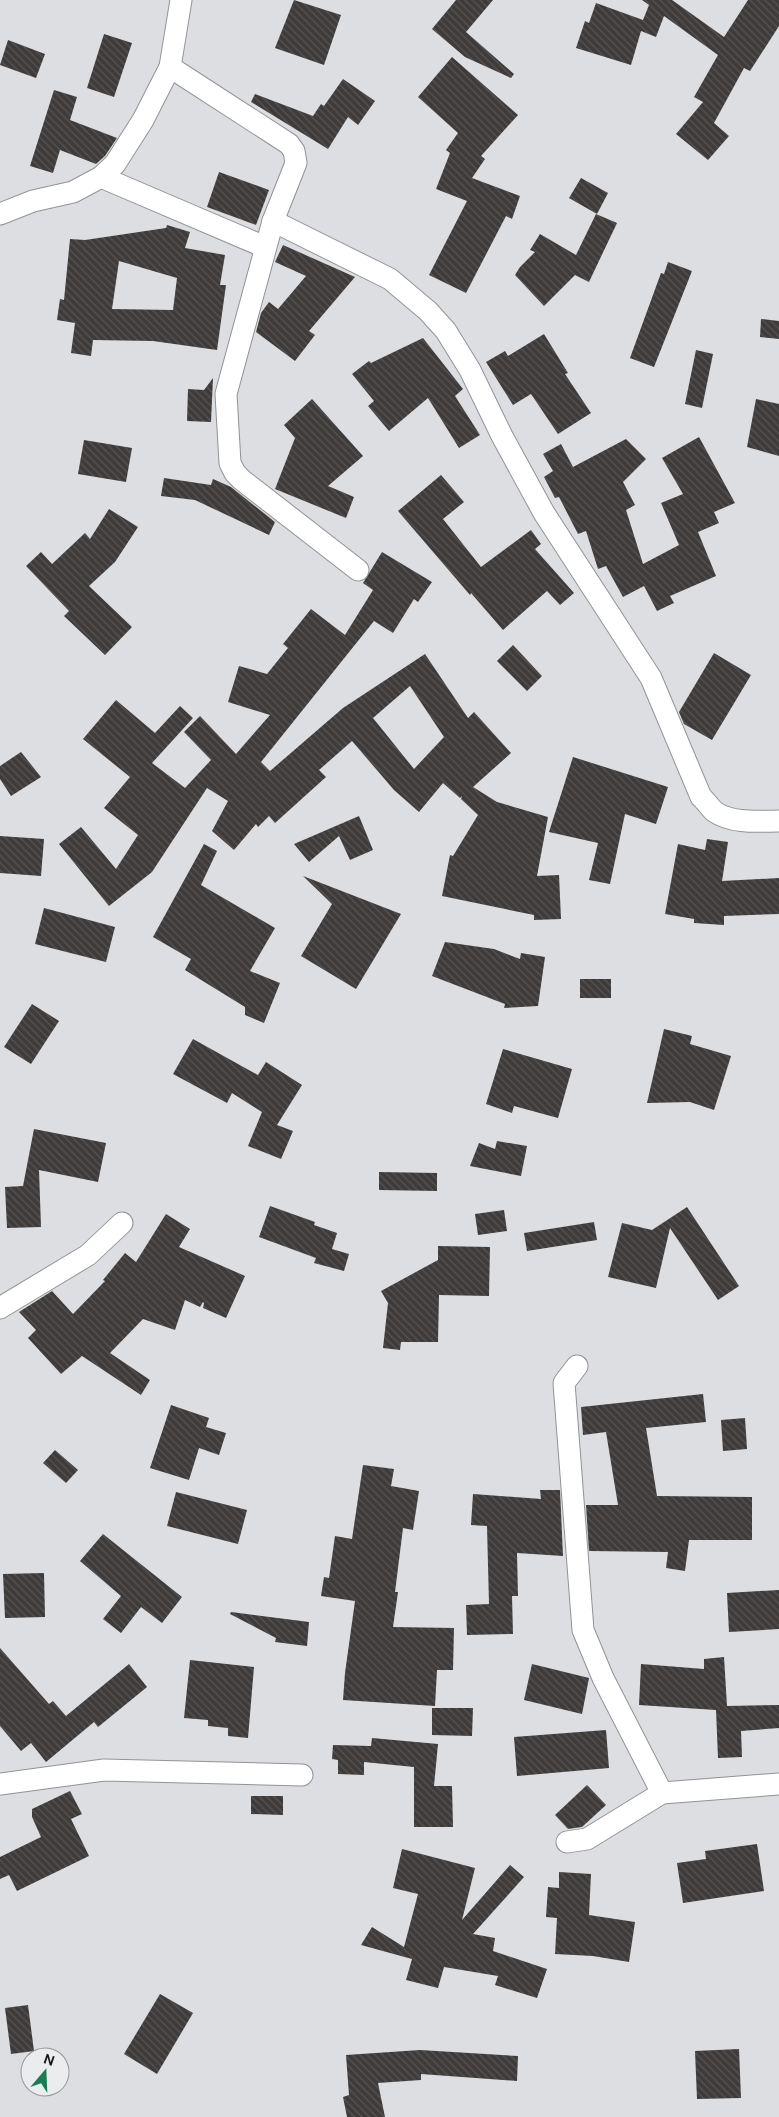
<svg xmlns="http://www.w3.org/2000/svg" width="779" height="2117" viewBox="0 0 779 2117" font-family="'DM Sans',sans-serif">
	<defs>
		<pattern id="building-back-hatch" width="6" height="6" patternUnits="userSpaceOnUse" patternTransform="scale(1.25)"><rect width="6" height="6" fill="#3e3b3a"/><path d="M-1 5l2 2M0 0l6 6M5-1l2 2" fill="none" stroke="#575454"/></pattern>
	</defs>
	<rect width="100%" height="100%" fill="#dddee1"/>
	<g fill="url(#building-back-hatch)" fill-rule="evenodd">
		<path d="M294,0L341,15L324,65L275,48Z"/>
		<path d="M456,0H493L466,32L514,74L511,78L465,57L432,29Z"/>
		<path d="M642,0H672L724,37L748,0H779V26L750,71L744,68L714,123L729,136L708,160L676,134L703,102L694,97L718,55L664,16L656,37L641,31L631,65L576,48L585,21L589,23L596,3L643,20L649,5Z"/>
		<path d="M104,34L132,43L114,97L87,88Z"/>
		<path d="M8,40L45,54L36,78L0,65Z"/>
		<path d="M452,57L518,115L481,156L485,159L472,178L520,196L512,219L506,216L466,293L429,275L467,201L436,189L450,153L446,150L458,133L418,97Z"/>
		<path d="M343,79L375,101L358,125L348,117L328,149L251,102L255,94L313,116L321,104L324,106Z"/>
		<path d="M54,90L77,97L70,120L117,138L105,156L96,164L60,150L53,173L30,166Z"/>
		<path d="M219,172L269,190L256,225L207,207Z"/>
		<path d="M581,178L608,193L597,214L569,198Z"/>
		<path d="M596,214L617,223L589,282L575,275L544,306L515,275L520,267L535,252L530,250L540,234L576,255Z"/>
		<path d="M167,225L190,232L185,248L225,255L220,285H226L217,350L153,341L93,340L91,356L71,353L75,323L57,320L60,299L64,300L70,239L85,240L166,228ZM119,261L177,278L173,310L112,309Z"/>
		<path d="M283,245L355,277L309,331L315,335L295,361L256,332L261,313L269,302L278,309L306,276L275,262Z"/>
		<path d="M668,262L692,271L654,367L630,358L661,273L664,274Z"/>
		<path d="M761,319L779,321V339L760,337Z"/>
		<path d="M544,334L568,373L565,374L591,413L558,434L531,394L513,405L486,362L505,351L508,356Z"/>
		<path d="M423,338L463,389L455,396L480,435L459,448L428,398L389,431L368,406L374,401L352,374L369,361L371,363Z"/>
		<path d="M696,350L713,354L702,408L685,404Z"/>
		<path d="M213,378L211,422L187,421L188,389L204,390Z"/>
		<path d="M312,399L363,456L328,486L354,497L346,518L275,489L295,438L284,425Z"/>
		<path d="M756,399L779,404V456L747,447Z"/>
		<path d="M699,437L735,503L714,512L719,523L698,532L716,576L670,596L674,603L657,611L644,586L623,597L606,566L598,569L586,531L578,534L559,497L555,498L544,477L553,471L543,454L561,444L573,467L626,439L646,459L623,482L635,505L626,510L643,564L679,545L661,503L683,494L662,458Z"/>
		<path d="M84,440L132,448L126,482L78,474Z"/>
		<path d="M441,475L464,502L443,519L481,567L531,530L541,544L535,549L574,593L560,605L547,591L503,630L471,593L470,595L398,511Z"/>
		<path d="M164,478L211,485L213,479L231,487L275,522L269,535L195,500L161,496Z"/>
		<path d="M109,509L138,527L115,562L89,586L132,627L105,655L64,616L69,611L26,566L41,552L52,564L85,533L90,539Z"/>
		<path d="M382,552L432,582L418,602L414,599L393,633L374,621L261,762L270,771L343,708L425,654L468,718L474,712L511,753L473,787L497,802L548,817L537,876L559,875L561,919L534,920V915L442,896L450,855L453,856L478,815L461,799L462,796L460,798L443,783L419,812L394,790L352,741L319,770L326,777L275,823L269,816L258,827L256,824L234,850L212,831L228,801L207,788L152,872L109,906L59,844L81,827L116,869L138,835L104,808L130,777L83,739L116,700L155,733L180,706L193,718L152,763L185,788L211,760L184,732L200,716L236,754L270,715L228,702L239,666L267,674L288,648L283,644L311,609L345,635L373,590L363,583ZM410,686L444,737L414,769L373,718Z"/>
		<path d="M513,645L542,676L527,691L497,661Z"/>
		<path d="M714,653L751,675L712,740L684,724L679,712Z"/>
		<path d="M21,752L41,777L11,796L0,779V766Z"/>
		<path d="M573,757L668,787L656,824L625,814L610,884L589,880L598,843L549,832Z"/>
		<path d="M359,816L373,850L350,860L339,836L309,862L294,844Z"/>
		<path d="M0,836L44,839L41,876L0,873Z"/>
		<path d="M707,839L728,842L722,881L779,878V914L724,916V925L694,923V919L665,914L678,844L705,850Z"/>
		<path d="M204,844L217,851L201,885L275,928L250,971L280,983L264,1023L245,1015V1007L185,970L191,959L153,937Z"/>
		<path d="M303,876L401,914L356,989L301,956L332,904Z"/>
		<path d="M44,908L115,927L106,962L35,944Z"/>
		<path d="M445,942L494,949L520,959L521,953L545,957L538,1006L504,1008L505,1004L432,976Z"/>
		<rect x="580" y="979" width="31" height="19"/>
		<path d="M32,1004L59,1021L31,1064L4,1047Z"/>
		<path d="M664,1029L692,1036L690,1044L731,1056L714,1110L690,1102L647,1103Z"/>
		<path d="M193,1039L258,1075L266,1062L302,1085L277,1125L293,1131L281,1159L248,1146L262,1112L232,1093L227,1103L173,1074Z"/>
		<path d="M503,1049L572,1069L558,1118L514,1106L512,1113L486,1104Z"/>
		<path d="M34,1129L106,1143L98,1182L39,1170L41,1227L7,1228L5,1187L23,1186Z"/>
		<path d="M497,1141L527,1146L521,1176L470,1166L479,1143L495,1149Z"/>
		<path d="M379,1172L437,1173V1191L379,1190Z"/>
		<path d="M270,1206L315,1222L314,1225L337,1233L332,1249L349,1254L344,1271L314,1263L316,1258L259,1237Z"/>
		<path d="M687,1207L739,1286L718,1300L670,1228L656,1288L608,1277L622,1223L652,1230Z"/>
		<path d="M504,1210L507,1231L478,1235L475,1214Z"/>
		<path d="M166,1214L190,1229L179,1247L245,1276L226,1318L203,1308L204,1303L203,1302L200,1307L185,1300L175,1330L143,1319L110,1353L150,1380L141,1395L82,1356L61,1374L28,1338L36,1330L19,1312L52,1291L73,1314L105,1281L103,1280L125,1253L136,1262Z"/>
		<path d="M594,1222L597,1240L527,1251L524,1233Z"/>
		<path d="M438,1246L490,1247L489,1296L439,1295L438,1342H401L400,1350L383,1348L388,1303L381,1291L438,1260Z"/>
		<path d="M703,1394L706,1422L646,1428L657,1496L752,1497V1540H689L685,1571L666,1568L668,1552L589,1551L586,1505H618L606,1432L583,1435L581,1407Z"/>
		<path d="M171,1405L209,1418L206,1427L226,1433L219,1455L199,1448L189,1480L150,1468Z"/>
		<path d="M745,1418L747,1449L723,1451L721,1420Z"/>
		<path d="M55,1450L78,1470L66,1483L43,1463Z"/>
		<path d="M363,1465L394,1469L391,1486L419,1491L413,1530L403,1528L395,1592H398L393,1627L454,1628L453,1670H437L435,1706L343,1700L345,1673L355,1601L321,1596L324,1577L329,1578L335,1536L352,1539Z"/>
		<path d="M540,1490H560L563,1556L517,1553L518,1596H512L513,1634L467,1635L466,1605L489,1604L487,1526L471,1525L473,1494L541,1499Z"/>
		<path d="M176,1492L247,1510L238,1544L167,1526Z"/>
		<path d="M103,1534L182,1597L162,1623L141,1607L121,1633L103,1619L121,1596L80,1561Z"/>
		<path d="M44,1573L45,1617L5,1618L3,1574Z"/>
		<path d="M779,1590V1629L729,1632L727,1593Z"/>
		<path d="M231,1612L309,1622L307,1646L275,1642L276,1638L230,1614Z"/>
		<path d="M0,1648L49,1704L53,1701L66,1716L129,1664L147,1687L98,1727L94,1722L46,1762L31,1743L21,1751L0,1726Z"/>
		<path d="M724,1657L727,1706L779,1705V1728L741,1731L742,1757L718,1758L716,1710L639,1705L641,1664L704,1669V1659Z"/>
		<path d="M190,1660L254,1667L248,1738L228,1736V1728L208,1726V1720L184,1718Z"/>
		<path d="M532,1664L589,1678L582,1714L524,1700Z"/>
		<path d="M432,1708H473L472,1736L432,1735Z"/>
		<path d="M606,1730L609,1768L517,1776L514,1737Z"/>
		<path d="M372,1738L438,1744L434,1786H452L453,1827H414V1767L364,1762V1775L338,1774V1760L332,1759L333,1745L371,1746Z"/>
		<path d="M587,1785L606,1805L582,1827L568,1829L555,1815Z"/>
		<path d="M70,1791L82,1814L71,1819L89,1856L17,1891L9,1875L0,1879V1857L41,1837L32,1817V1809Z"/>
		<path d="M251,1796H283V1815L251,1814Z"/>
		<path d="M757,1844L764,1891L683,1903L677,1863L706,1859L705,1851Z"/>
		<path d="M402,1849L475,1868L462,1920L510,1865L524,1877L473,1934L495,1938L493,1951L547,1969L537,1998L495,1985L498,1976L444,1967L438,1988L406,1980L412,1959L361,1945L372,1927L404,1947L418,1894L393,1888Z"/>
		<path d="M559,1872L591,1874L589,1915L635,1922L629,1962L593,1956L555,1954L557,1918L546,1917L548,1887L559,1888Z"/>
		<path d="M160,1994L193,2013L157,2074L124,2054Z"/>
		<path d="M28,2005L34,2051L11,2054L5,2008Z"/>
		<path d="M739,2049L741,2098L697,2099L695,2051Z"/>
		<path d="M420,2050L518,2056L517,2081L421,2074V2080L378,2083L385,2117H347L343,2097L349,2095L346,2055Z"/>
	</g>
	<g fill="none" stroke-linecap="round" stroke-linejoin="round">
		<defs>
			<g id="street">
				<path d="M170,67L289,144L294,151L296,163L273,221L226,394L230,463L235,473L242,480L358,570"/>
				<path d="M101,177L265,247"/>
				<path d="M0,214L33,201L73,192L101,177L115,164L143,120L170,67L181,0"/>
				<path d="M273,221L390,279L428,311L446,331L470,370L502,436L544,513L651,678L701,797C706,801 710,808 715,812C733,824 759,821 779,821"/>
				<path d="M0,1308L88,1255L122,1223"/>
				<path d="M577,1366L564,1383L583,1630L603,1678L662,1793"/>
				<path d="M0,1784L104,1770L302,1775"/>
				<path d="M567,1842L587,1839L662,1793L779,1784"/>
			</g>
		</defs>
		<use href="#street" stroke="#919395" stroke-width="23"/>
		<use href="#street" stroke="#fff" stroke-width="21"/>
	</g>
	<g transform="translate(45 2072) rotate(19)"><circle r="24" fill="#eaecee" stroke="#969799"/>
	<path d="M0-4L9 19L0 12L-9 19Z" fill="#1a7d56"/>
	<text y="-8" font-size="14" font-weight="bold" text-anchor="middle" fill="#171819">N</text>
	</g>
</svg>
